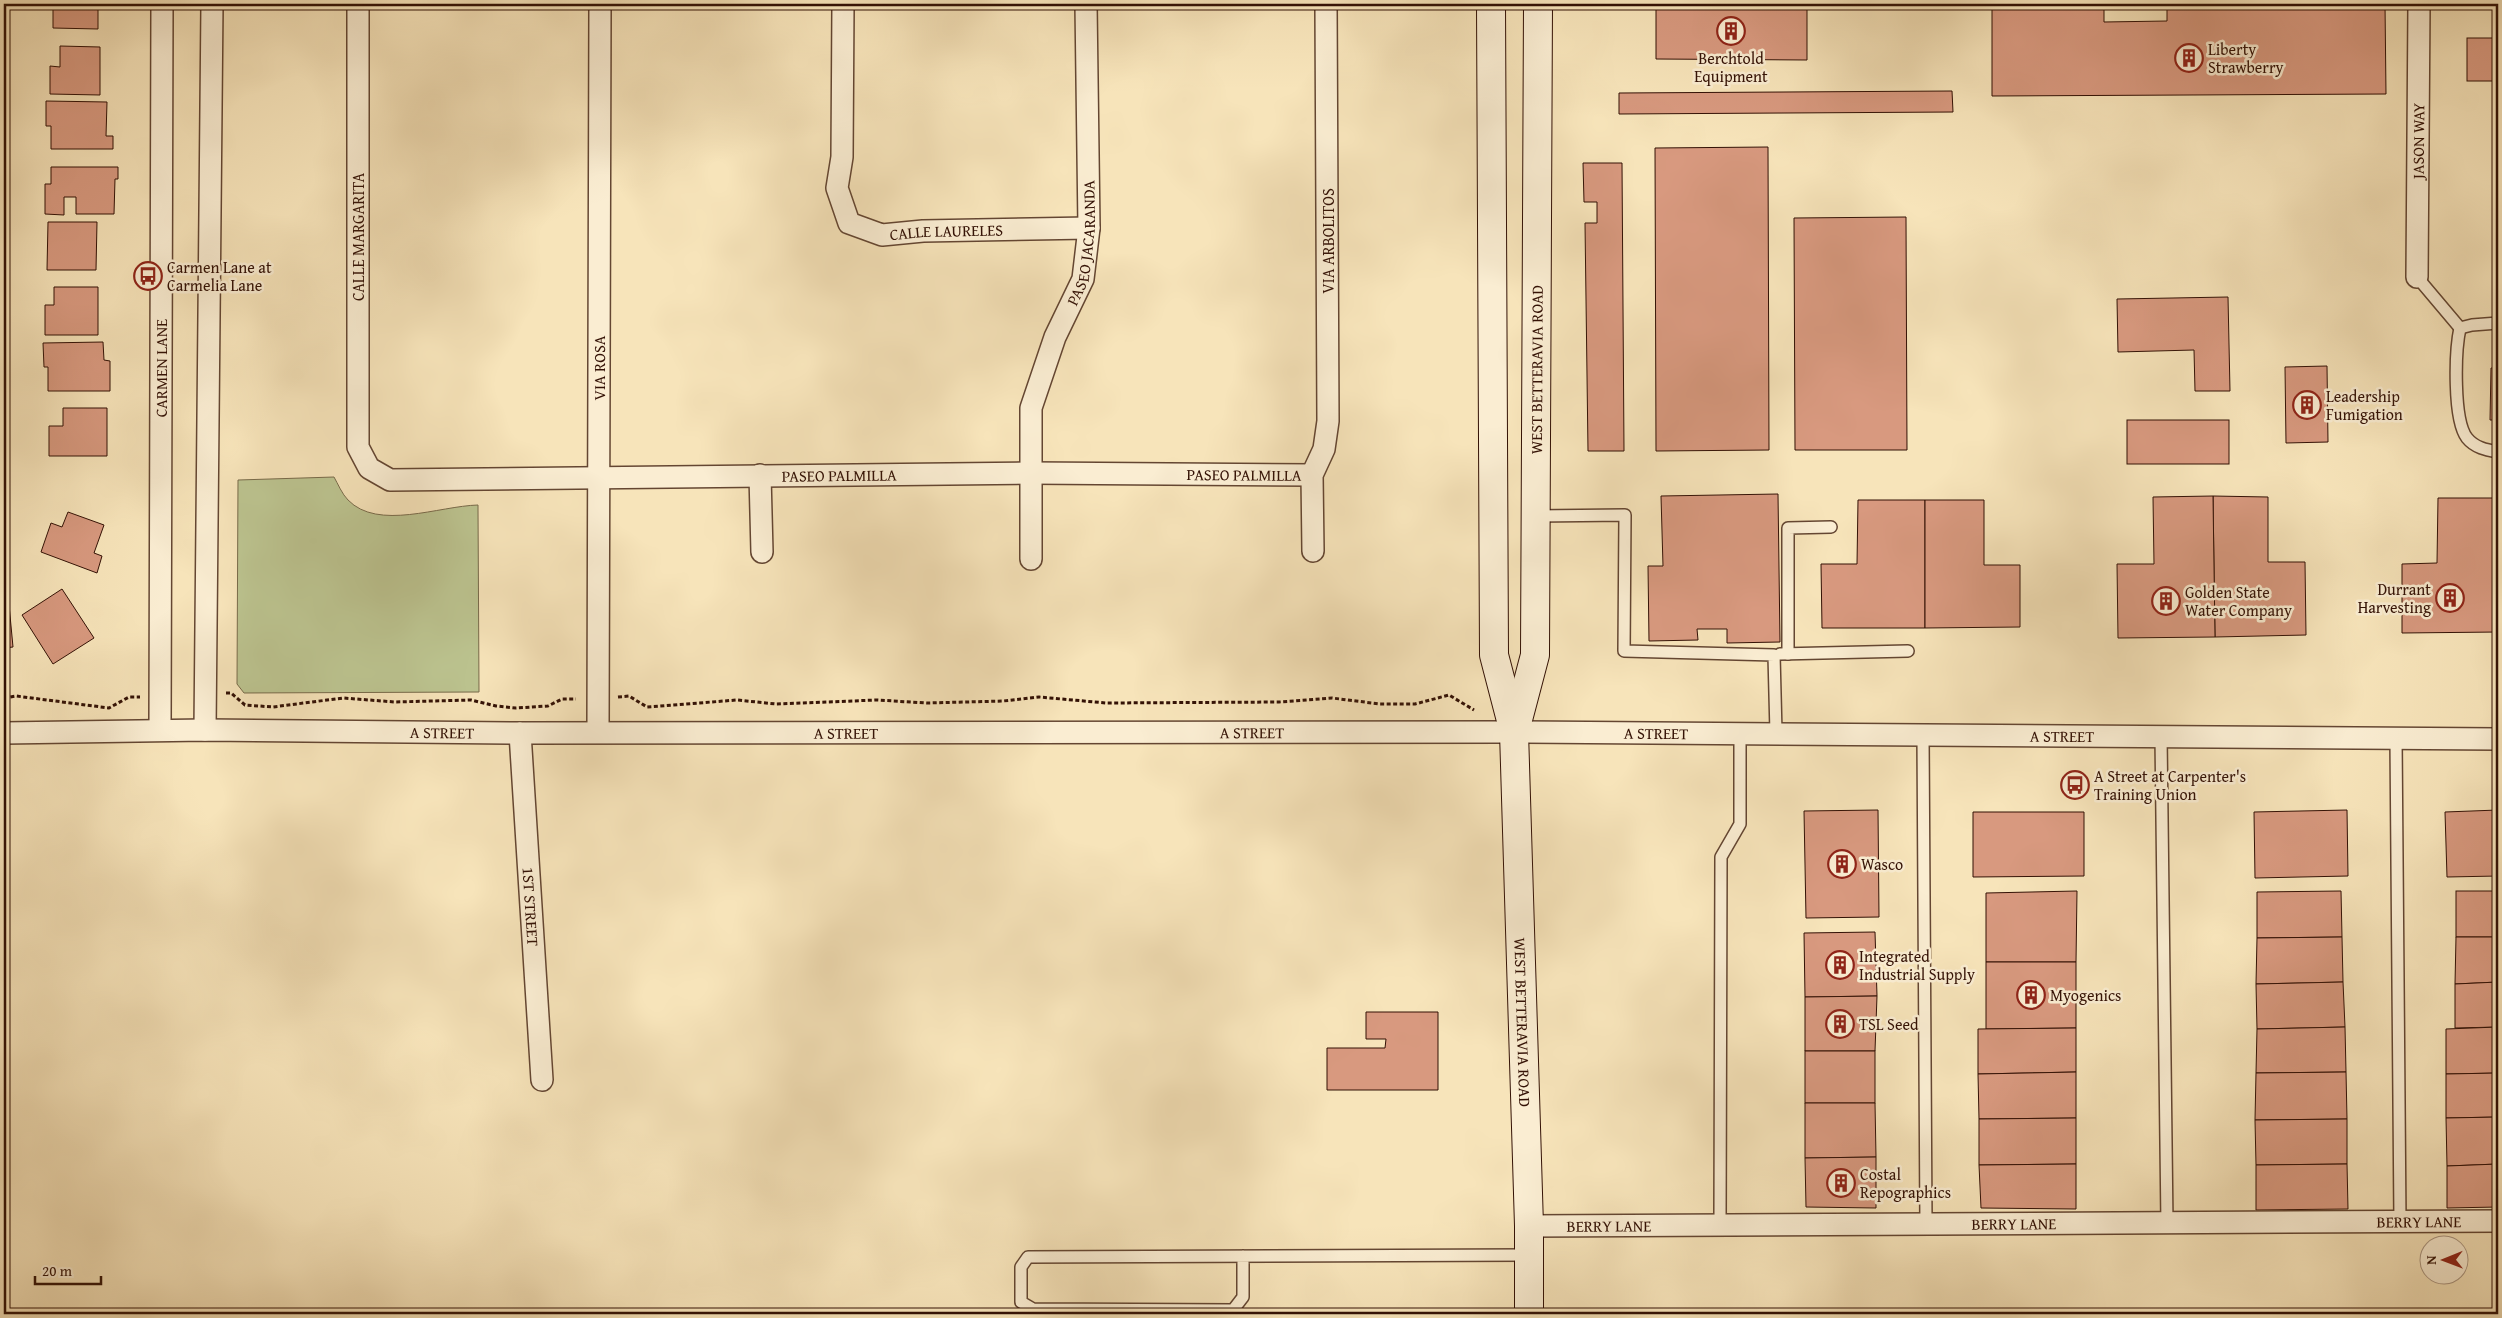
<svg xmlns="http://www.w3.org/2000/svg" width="2502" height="1318" viewBox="0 0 2502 1318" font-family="'Gentium Book Plus',serif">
	<rect width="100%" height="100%" fill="#f7e4ba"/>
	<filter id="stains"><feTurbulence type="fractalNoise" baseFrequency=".004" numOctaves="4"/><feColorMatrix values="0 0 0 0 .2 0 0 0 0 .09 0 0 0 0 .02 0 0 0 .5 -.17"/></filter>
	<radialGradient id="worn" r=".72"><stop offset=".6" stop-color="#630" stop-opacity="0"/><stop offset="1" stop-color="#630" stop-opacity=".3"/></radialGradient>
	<path fill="#bcc490" stroke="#786a4a" d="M334,477C338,484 342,494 348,500C378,531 439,506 478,505L479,692L244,693L237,684L238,480Z"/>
	<g fill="#d8997f" stroke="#331105">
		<path d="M53,4H98V29L53,28Z"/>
		<path d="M1656,4H1807V60L1656,59Z"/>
		<path d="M1992,4H2104V22L2167,21V4H2385L2386,94L1992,96Z"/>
		<rect x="2467" y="38" width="31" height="43"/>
		<path d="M60,46L100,47V95L50,94V66L60,67Z"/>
		<path d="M1952,91L1953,112L1619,114V93Z"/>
		<path d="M46,101L107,102L106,136H113V149H51V126H46Z"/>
		<path d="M1768,147L1769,450L1656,451L1655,148Z"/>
		<path d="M1583,163H1622L1624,451H1588L1585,223H1597V202H1584Z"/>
		<path d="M51,167H118V179H115L114,214H76V197H64V215L45,214V184H51Z"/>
		<path d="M1906,217L1907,450H1795L1794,218Z"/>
		<path d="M48,222H97L96,270H47Z"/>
		<path d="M54,287H98V335H45V305H54Z"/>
		<path d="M2228,297L2230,391H2195L2194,350L2118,352L2117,299Z"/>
		<path d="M103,342L104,360L110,361V391H48V367H44L43,343Z"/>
		<path d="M2327,366L2328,442L2286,443L2285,367Z"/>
		<path d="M2491,368H2498V420H2490Z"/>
		<path d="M63,408H107V456H49V426H63Z"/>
		<rect x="2127" y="420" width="102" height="44"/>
		<path d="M1778,494L1780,642L1727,643V629H1697L1698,640L1649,641L1648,566H1663L1661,496Z"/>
		<path d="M2213,496L2268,497V562H2305L2306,635L2215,637Z"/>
		<path d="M2213,496L2215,637L2118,638L2117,564H2154L2153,497Z"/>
		<path d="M2438,498H2498V632L2402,633V564L2437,563Z"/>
		<path d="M1858,500H1925V628H1822L1821,564H1857Z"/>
		<path d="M1925,500H1984V565H2020V627L1925,628Z"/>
		<path d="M68,512L104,525L94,553L102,556L97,573L41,552L51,523L62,527Z"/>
		<path d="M4,574H5L7,591H4Z"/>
		<path d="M62,589L94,638L53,664L22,615Z"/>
		<path d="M4,605H9L13,647L4,648Z"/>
		<path d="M1878,810L1879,917L1806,918L1804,811Z"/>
		<path d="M2347,810L2348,876L2255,878L2254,812Z"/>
		<path d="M2498,810V876L2447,877L2445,812Z"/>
		<path d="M1973,812H2084V876L1973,877Z"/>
		<path d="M2077,891L2076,962H1986V893Z"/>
		<path d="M2341,891L2342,937L2257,938V892Z"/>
		<rect x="2456" y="891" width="42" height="46"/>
		<path d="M1875,932L1877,996L1805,997L1804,933Z"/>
		<path d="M2342,937L2343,982L2256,984L2257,938Z"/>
		<path d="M2456,937H2498V982L2455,984Z"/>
		<path d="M1986,962H2076V1028L1986,1029Z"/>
		<path d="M2343,982L2345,1027L2257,1029L2256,984Z"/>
		<path d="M2498,982V1027L2455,1028V984Z"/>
		<path d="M1877,996L1875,1051H1805V997Z"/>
		<path d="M1366,1012H1438V1090H1327V1048H1385L1386,1039H1366Z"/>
		<path d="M2345,1027L2346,1072L2256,1073L2257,1029Z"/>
		<path d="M2498,1027V1073L2446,1074V1029Z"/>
		<path d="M2076,1028V1072L1978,1074V1029Z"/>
		<rect x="1805" y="1051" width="70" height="52"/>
		<path d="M2076,1072V1118L1979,1119L1978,1074Z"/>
		<path d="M2346,1072L2347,1119L2255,1120L2256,1073Z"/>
		<path d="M2498,1073V1117L2446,1118V1074Z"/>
		<path d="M1805,1103H1875L1876,1157L1805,1158Z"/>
		<path d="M2498,1117V1164L2447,1166L2446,1118Z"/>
		<path d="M2076,1118V1164L1979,1165V1119Z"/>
		<path d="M2347,1119V1164L2256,1165L2255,1120Z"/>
		<path d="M1876,1157V1208L1806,1207L1805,1158Z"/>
		<path d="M2076,1164V1209L1981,1208L1979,1165Z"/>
		<path d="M2347,1164L2348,1209L2256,1210V1165Z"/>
		<path d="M2498,1164V1207L2447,1208V1166Z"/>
	</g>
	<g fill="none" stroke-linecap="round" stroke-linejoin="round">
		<defs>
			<g id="lane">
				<path d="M2417,277L2460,328"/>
				<path d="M2460,328C2455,351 2453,420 2467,438C2475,448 2487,450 2498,452"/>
				<path d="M2460,328L2472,325L2498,323"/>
				<path d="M1536,516L1625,515L1624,651L1774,655L1776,733"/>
				<path d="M1780,654L1908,651"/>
				<path d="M1788,654V528L1831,527"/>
				<path d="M1923,735L1926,1224"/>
				<path d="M2161,736L2167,1224"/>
				<path d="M2396,738L2400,1222"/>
				<path d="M1720,1225L1721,857L1740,824V734"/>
				<path d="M1243,1256V1297L1233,1310L1033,1309L1021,1302V1267L1028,1257L1529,1255"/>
			</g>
			<g id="street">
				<path id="s1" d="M358,4V447L369,468L390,480L1030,473L1312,475"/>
				<path id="s2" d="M843,4L842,157L837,188L849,223L882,235L923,231L1089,228"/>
				<path id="s3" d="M2417,277L2419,4"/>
				<path d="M760,475L762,552"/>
				<path d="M1313,551L1312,475L1324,449L1328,421L1326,4"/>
				<path id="s4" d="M1031,559V408L1055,337L1083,279L1089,228L1086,4"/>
				<path id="s5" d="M160,730L162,4"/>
				<path d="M205,730L212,4"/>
				<path id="s6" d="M598,732L600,4"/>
				<path id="s7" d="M4,733L205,730L520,733L1514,732L2498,739"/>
				<path id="s8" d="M520,733L542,1080"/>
				<path id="s9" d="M1529,1226L2498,1221"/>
			</g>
			<g id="secondary">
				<path id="s10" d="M1491,4L1494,655L1514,732L1529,1226V1314"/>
				<path id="s11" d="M1515,731L1535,655L1538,4"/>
			</g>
		</defs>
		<use href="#lane" stroke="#644632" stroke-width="14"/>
		<use href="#street" stroke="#644632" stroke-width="24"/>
		<use href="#secondary" stroke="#331105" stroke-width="30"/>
		<g stroke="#331105" stroke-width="3" stroke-dasharray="4 2.5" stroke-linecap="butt">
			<path d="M226,693H231L245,705L273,707L343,698L395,702L471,700L496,706L516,708L548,706L562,699H576"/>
			<path d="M618,697L629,696L647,707L737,700L776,704L877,700L927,703L1003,701L1039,697L1106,703L1279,702L1332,698L1380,704H1415L1449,695L1474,710"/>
			<path d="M4,698L16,696L109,708L129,697H140"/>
		</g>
		<use href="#lane" stroke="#faedd2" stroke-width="11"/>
		<use href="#street" stroke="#faedd2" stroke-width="21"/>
		<use href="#secondary" stroke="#faedd2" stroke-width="28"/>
	</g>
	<defs>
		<symbol id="building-ring" viewBox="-11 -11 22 22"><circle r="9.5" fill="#faedd2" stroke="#8f2418" stroke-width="1.5"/><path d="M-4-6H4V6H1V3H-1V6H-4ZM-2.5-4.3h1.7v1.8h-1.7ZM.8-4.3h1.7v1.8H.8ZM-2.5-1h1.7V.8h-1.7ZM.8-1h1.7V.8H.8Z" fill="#8f2418"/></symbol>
		<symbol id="bus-ring" viewBox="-11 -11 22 22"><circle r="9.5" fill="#faedd2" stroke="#8f2418" stroke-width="1.5"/><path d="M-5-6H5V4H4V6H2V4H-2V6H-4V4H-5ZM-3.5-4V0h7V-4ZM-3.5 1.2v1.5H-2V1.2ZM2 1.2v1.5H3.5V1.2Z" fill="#8f2418"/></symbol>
	</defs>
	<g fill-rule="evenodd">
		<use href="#building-ring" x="1715" y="15" width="32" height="32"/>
		<use href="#building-ring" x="2173" y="42" width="32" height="32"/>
		<use href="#bus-ring" x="132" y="260" width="32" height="32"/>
		<use href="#building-ring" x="2291" y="389" width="32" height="32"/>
		<use href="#building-ring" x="2434" y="582" width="32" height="32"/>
		<use href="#building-ring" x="2150" y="585" width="32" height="32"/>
		<use href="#bus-ring" x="2059" y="769" width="32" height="32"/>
		<use href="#building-ring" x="1826" y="848" width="32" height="32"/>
		<use href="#building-ring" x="1824" y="949" width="32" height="32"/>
		<use href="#building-ring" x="2015" y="979" width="32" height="32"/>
		<use href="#building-ring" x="1824" y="1008" width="32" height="32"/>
		<use href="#building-ring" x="1825" y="1167" width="32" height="32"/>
	</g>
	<g text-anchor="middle" stroke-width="5" stroke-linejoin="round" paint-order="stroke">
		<g font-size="16" fill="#331105" stroke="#faedd2" text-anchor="start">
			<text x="2208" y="55">Liberty<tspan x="2208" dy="18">Strawberry</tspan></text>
			<text x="1731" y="64" text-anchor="middle">Berchtold<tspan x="1731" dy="18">Equipment</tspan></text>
			<text x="167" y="273">Carmen Lane at<tspan x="167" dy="18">Carmelia Lane</tspan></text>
			<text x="2326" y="402">Leadership<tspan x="2326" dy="18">Fumigation</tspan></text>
			<text x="2431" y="595" text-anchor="end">Durrant<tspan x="2431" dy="18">Harvesting</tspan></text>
			<text x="2185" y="598">Golden State<tspan x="2185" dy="18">Water Company</tspan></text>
			<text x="2094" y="782">A Street at Carpenter's<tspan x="2094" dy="18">Training Union</tspan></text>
			<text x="1861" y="870">Wasco</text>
			<text x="1859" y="962">Integrated<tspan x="1859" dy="18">Industrial Supply</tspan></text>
			<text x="2050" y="1001">Myogenics</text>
			<text x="1859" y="1030">TSL Seed</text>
			<text x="1860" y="1180">Costal<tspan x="1860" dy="18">Repographics</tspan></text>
		</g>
		<g font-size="16" fill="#331105" stroke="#faedd2">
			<text dy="6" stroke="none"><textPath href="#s3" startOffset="136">JASON WAY</textPath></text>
			<text dy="6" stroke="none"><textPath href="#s2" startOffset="321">CALLE LAURELES</textPath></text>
			<text transform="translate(358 237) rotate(-90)" y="6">CALLE MARGARITA</text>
			<text transform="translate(1328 241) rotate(-90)" y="6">VIA ARBOLITOS</text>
			<text dy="6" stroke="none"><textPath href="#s4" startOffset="326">PASEO JACARANDA</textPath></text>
			<text dy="6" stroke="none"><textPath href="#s5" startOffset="362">CARMEN LANE</textPath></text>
			<text dy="6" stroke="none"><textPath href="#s6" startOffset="364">VIA ROSA</textPath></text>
			<text dy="6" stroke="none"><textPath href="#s11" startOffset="364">WEST BETTERAVIA ROAD</textPath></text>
			<text dy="6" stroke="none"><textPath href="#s1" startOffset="940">PASEO PALMILLA</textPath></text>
			<text dy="6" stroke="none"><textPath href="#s1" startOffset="1345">PASEO PALMILLA</textPath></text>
			<text dy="6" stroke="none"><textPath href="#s7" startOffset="438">A STREET</textPath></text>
			<text dy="6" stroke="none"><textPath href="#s7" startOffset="842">A STREET</textPath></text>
			<text dy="6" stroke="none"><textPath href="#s7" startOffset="1248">A STREET</textPath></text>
			<text dy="6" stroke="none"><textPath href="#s7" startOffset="1652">A STREET</textPath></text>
			<text dy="6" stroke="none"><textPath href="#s7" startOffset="2058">A STREET</textPath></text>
			<text dy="6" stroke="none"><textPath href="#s8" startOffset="174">1ST STREET</textPath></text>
			<text dy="6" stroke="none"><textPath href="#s10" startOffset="1021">WEST BETTERAVIA ROAD</textPath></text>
			<text dy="6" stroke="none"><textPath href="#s9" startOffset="890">BERRY LANE</textPath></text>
			<text dy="6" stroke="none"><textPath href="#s9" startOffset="485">BERRY LANE</textPath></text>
			<text dy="6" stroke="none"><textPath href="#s9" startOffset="80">BERRY LANE</textPath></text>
		</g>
	</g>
	<rect width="2502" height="1318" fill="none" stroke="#f7e4ba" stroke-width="20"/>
	<rect x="5" y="5" width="2492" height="1308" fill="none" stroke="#331105" stroke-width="2.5"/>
	<rect x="10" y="10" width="2482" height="1298" fill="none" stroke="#331105"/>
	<g transform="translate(2444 1260) rotate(269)"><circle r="24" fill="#faedd2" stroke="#aa9580"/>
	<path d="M0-4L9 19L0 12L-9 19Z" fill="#8f2418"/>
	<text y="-8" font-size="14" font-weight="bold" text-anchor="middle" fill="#331105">N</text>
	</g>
	<path d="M35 1276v8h66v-8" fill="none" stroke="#331105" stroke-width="2.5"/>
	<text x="42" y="1276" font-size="15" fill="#331105" stroke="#faedd2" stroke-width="4" paint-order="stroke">20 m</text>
	<rect width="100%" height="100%" filter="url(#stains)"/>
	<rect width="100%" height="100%" fill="url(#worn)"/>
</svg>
